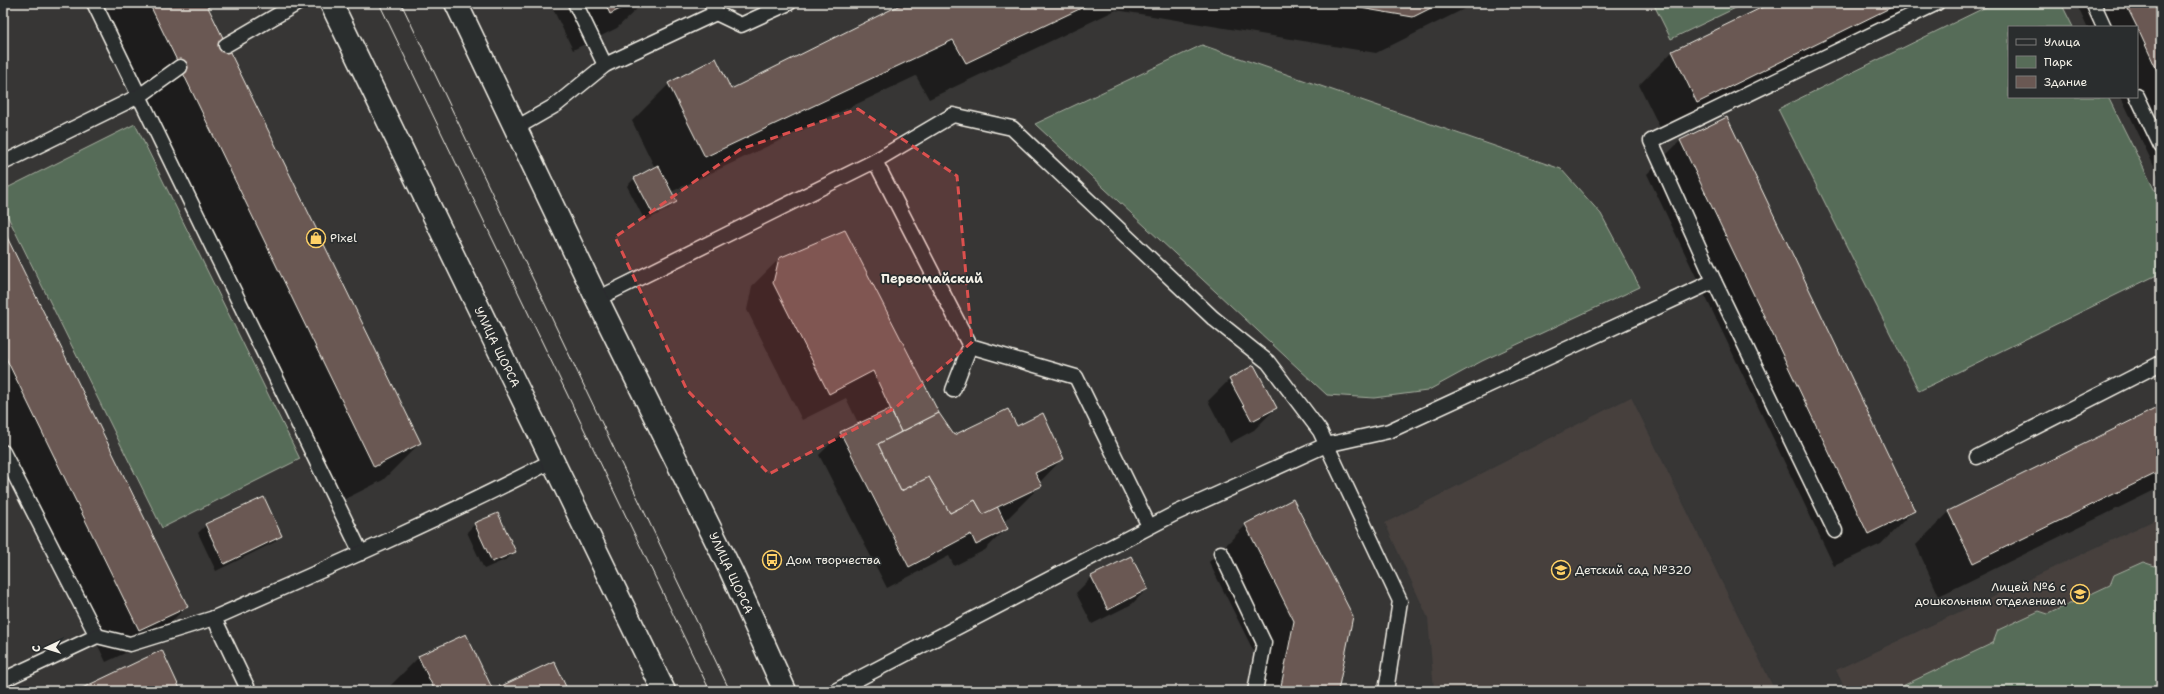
<svg xmlns="http://www.w3.org/2000/svg" width="2164" height="694" viewBox="0 0 2164 694" font-family="'Shantell Sans',sans-serif">
	<rect width="100%" height="100%" fill="#373635"/>
	<filter id="ink" filterUnits="userSpaceOnUse"><feTurbulence type="fractalNoise" baseFrequency=".025" numOctaves="2"/><feDisplacementMap in="SourceGraphic" scale="8" xChannelSelector="R" yChannelSelector="G"/><feConvolveMatrix kernelMatrix="1 2 1 2 8 2 1 2 1" color-interpolation-filters="sRGB"/></filter>
	<g filter="url(#ink)">
		<g fill="#46403e">
			<path d="M1631,397L1775,691H1434L1428,618L1385,523Z"/>
			<path d="M2161,517V691H1846L1836,670Z"/>
		</g>
		<g fill="#576c58" stroke="#a6aea0">
			<path d="M1653,3H1746L1671,39Z"/>
			<path d="M1994,3H2061L2073,27H2009V97H2108L2161,203V273L1919,391L1778,109Z"/>
			<path d="M1202,45L1561,169L1601,214L1640,287L1482,361L1427,391L1374,398L1327,395L1035,124Z"/>
			<path d="M135,124L300,459L162,528L3,207V190Z"/>
			<path d="M2143,562L2155,566L2161,563V691H1892L1993,643L1998,630L2039,611L2048,614L2110,585L2114,575Z"/>
		</g>
		<g fill="#0007">
			<path d="M94,3H206L420,443L383,480L337,503Z"/>
			<path d="M550,3H643L617,28L573,50Z"/>
			<path d="M907,3H1476L1376,53L1116,10L929,99L916,76L671,192L676,202L668,209L645,221L627,186L635,178L655,168L632,121L669,84L730,90Z"/>
			<path d="M1773,3H1932L1664,136L1639,85L1672,52Z"/>
			<path d="M2076,3H2161V181L2121,97H2137V27H2087Z"/>
			<path d="M1727,118L1914,510L1881,544L1834,566L1647,174L1680,141Z"/>
			<path d="M3,231L186,607L153,640L106,662L3,452Z"/>
			<path d="M779,259L938,413L954,436L1017,427L1063,458L1039,483L1040,486L1004,522L1007,528L985,550L954,566L949,556L887,588L819,455L841,433L859,425L846,398L802,420L747,310L752,286Z"/>
			<path d="M1230,379L1276,408L1254,430L1230,443L1208,401Z"/>
			<path d="M2161,407V487L1939,596L1916,545L1949,512Z"/>
			<path d="M475,524L515,552L507,559L484,569L467,532Z"/>
			<path d="M206,525L281,536L273,543L216,571L198,533Z"/>
			<path d="M1246,525L1337,691H1251L1257,658L1209,562Z"/>
			<path d="M1092,577L1147,589L1132,604L1092,624L1076,593Z"/>
			<path d="M419,657L492,691H385Z"/>
		</g>
		<g fill="#6a5853" stroke="#f4f1e8">
			<path d="M149,3H206L421,443L374,467Z"/>
			<path d="M605,3H632L610,14Z"/>
			<path d="M904,3H1092L966,63L953,40L705,157L668,83L716,58L731,89Z"/>
			<path d="M1331,3H1441L1413,17Z"/>
			<path d="M1771,3H1900L1697,103L1672,51Z"/>
			<path d="M2125,3H2161V79L2137,27Z"/>
			<path d="M1727,117L1915,511L1868,534L1680,140Z"/>
			<path d="M658,165L677,202L653,214L634,178Z"/>
			<path d="M3,229L188,607L139,630L3,352Z"/>
			<path d="M845,230L939,413L901,432L873,371L829,394L773,283L779,258Z"/>
			<path d="M1254,365L1277,408L1252,421L1229,379Z"/>
			<path d="M2161,406V471L1973,563L1948,511Z"/>
			<path d="M890,409L901,432L878,444L901,491L929,477L950,513L975,500L983,514L997,506L1008,529L976,545L971,534L909,567L840,432Z"/>
			<path d="M1008,409L1017,426L1043,413L1064,459L1035,473L1042,486L983,514L975,500L950,513L929,477L901,491L878,444L939,413L954,435Z"/>
			<path d="M264,497L282,536L224,564L205,524Z"/>
			<path d="M1293,499L1353,616L1338,691H1280L1294,621L1245,524Z"/>
			<path d="M498,513L516,552L492,562L474,523Z"/>
			<path d="M1131,556L1148,589L1108,610L1091,576Z"/>
			<path d="M466,634L493,690L554,661L568,691H435L418,656Z"/>
			<path d="M162,650L181,691H76Z"/>
		</g>
		<g fill="none" stroke-linecap="round" stroke-linejoin="round">
			<defs>
				<g id="service">
					<path d="M94,3L361,553"/>
					<path d="M575,3L605,65"/>
					<path d="M2093,3L2104,27"/>
					<path d="M716,13L741,25L789,3"/>
					<path d="M226,45L298,3"/>
					<path d="M2137,96L2161,146"/>
					<path d="M516,128L556,105L605,65L716,13L711,3"/>
					<path d="M875,161L953,115L1012,128L1213,318L1268,362L1320,431L1400,601L1386,691"/>
					<path d="M3,163L141,95L180,67"/>
					<path d="M1714,281L1651,141L1937,3"/>
					<path d="M597,299L875,161L970,346L1076,377L1149,526"/>
					<path d="M953,390L970,346"/>
					<path d="M3,452L97,636"/>
					<path d="M1977,457L2161,363"/>
					<path d="M1221,553L1264,643L1255,691"/>
					<path d="M3,680L97,636L130,644L214,618"/>
					<path d="M249,691L214,618C328,568 442,518 552,461"/>
					<path d="M835,691L1176,513L1326,445L1389,431L1714,281L1835,531"/>
				</g>
				<g id="secondary">
					<path d="M331,3L664,691"/>
					<path d="M456,3L597,299L731,571L785,691"/>
				</g>
			</defs>
			<use href="#service" stroke="#f4f1e8" stroke-width="17"/>
			<use href="#secondary" stroke="#f4f1e8" stroke-width="25"/>
			<use href="#service" stroke="#2a2d2e" stroke-width="14"/>
			<use href="#secondary" stroke="#2a2d2e" stroke-width="22"/>
			<g stroke="#f4f1e8" stroke-width="1">
				<path d="M379,3L710,691"/>
				<path d="M401,3L730,691"/>
			</g>
		</g>
	</g>
	<path fill="#dc504e" fill-opacity="0.2" stroke="#dc504e" stroke-width="3" stroke-dasharray="8 5" stroke-linejoin="round" d="M858,109L957,176L972,342L895,408L769,474L687,390L615,237L741,149Z"/>
	<defs>
		<symbol id="shop-ring" viewBox="-11 -11 22 22"><circle r="9.5" fill="#2a2d2e" stroke="#ffd166" stroke-width="1.5"/><path d="M-5-2.5h2.3a2.7 3.5 0 0 1 5.4 0H5L5.5 6h-11ZM-1.5-2.5h3a1.5 2.3 0 0 0-3 0Z" fill="#ffd166"/></symbol>
		<symbol id="bus-ring" viewBox="-11 -11 22 22"><circle r="9.5" fill="#2a2d2e" stroke="#ffd166" stroke-width="1.5"/><path d="M-5-6H5V4H4V6H2V4H-2V6H-4V4H-5ZM-3.5-4V0h7V-4ZM-3.5 1.2v1.5H-2V1.2ZM2 1.2v1.5H3.5V1.2Z" fill="#ffd166"/></symbol>
		<symbol id="school-ring" viewBox="-11 -11 22 22"><circle r="9.5" fill="#2a2d2e" stroke="#ffd166" stroke-width="1.5"/><path d="M0-5L7-2L0 1L-7-2ZM-4 1L0 2.5L4 1V4Q0 6-4 4Z" fill="#ffd166"/></symbol>
	</defs>
	<g fill-rule="evenodd">
		<use href="#shop-ring" x="305" y="227" width="22" height="22"/>
		<use href="#bus-ring" x="761" y="549" width="22" height="22"/>
		<use href="#school-ring" x="1550" y="559" width="22" height="22"/>
		<use href="#school-ring" x="2069" y="583" width="22" height="22"/>
	</g>
	<g text-anchor="middle" stroke-width="3.5" stroke-linejoin="round" paint-order="stroke">
		<g font-size="12" fill="#f4f1e8" stroke="#2a2d2e" text-anchor="start">
			<text x="330" y="242">Pixel</text>
			<text x="786" y="564">Дом творчества</text>
			<text x="1575" y="574">Детский сад №320</text>
			<text x="2066" y="591" text-anchor="end">Лицей №6 с<tspan x="2066" dy="14">дошкольным отделением</tspan></text>
		</g>
		<g font-size="12" fill="#f4f1e8" stroke="#2a2d2e">
			<text transform="translate(497 347) rotate(64)" y="4">УЛИЦА ЩОРСА</text>
			<text transform="translate(731 573) rotate(65)" y="4">УЛИЦА ЩОРСА</text>
		</g>
		<g font-size="13" font-weight="bold" fill="#f4f1e8" stroke="#2a2d2e">
			<text x="932" y="283">Первомайский</text>
		</g>
	</g>
	<rect width="2164" height="694" fill="none" stroke="#2a2d2e" stroke-width="16"/>
	<rect x="8" y="8" width="2148" height="678" fill="none" stroke="#f4f1e8" stroke-width="1.5" filter="url(#ink)"/>
	<rect x="2008" y="26" width="130" height="72" fill="#2a2d2e" stroke="#7b7b78"/>
	<rect x="2016" y="39" width="20" height="6" fill="#2a2d2e" stroke="#7b7b78"/>
	<text x="2044" y="46" font-size="12" fill="#f4f1e8">Улица</text>
	<rect x="2016" y="56" width="20" height="12" fill="#576c58" stroke="#7b7b78"/>
	<text x="2044" y="66" font-size="12" fill="#f4f1e8">Парк</text>
	<rect x="2016" y="76" width="20" height="12" fill="#6a5853" stroke="#7b7b78"/>
	<text x="2044" y="86" font-size="12" fill="#f4f1e8">Здание</text>
	<g transform="translate(46 648) rotate(266)" stroke="#2a2d2e" stroke-width="3" paint-order="stroke">
	<path d="M0-3L7 15L0 10L-7 15Z" fill="#f4f1e8"/>
	<text y="-6" font-size="11" font-weight="bold" text-anchor="middle" fill="#f4f1e8">С</text>
	</g>
</svg>
